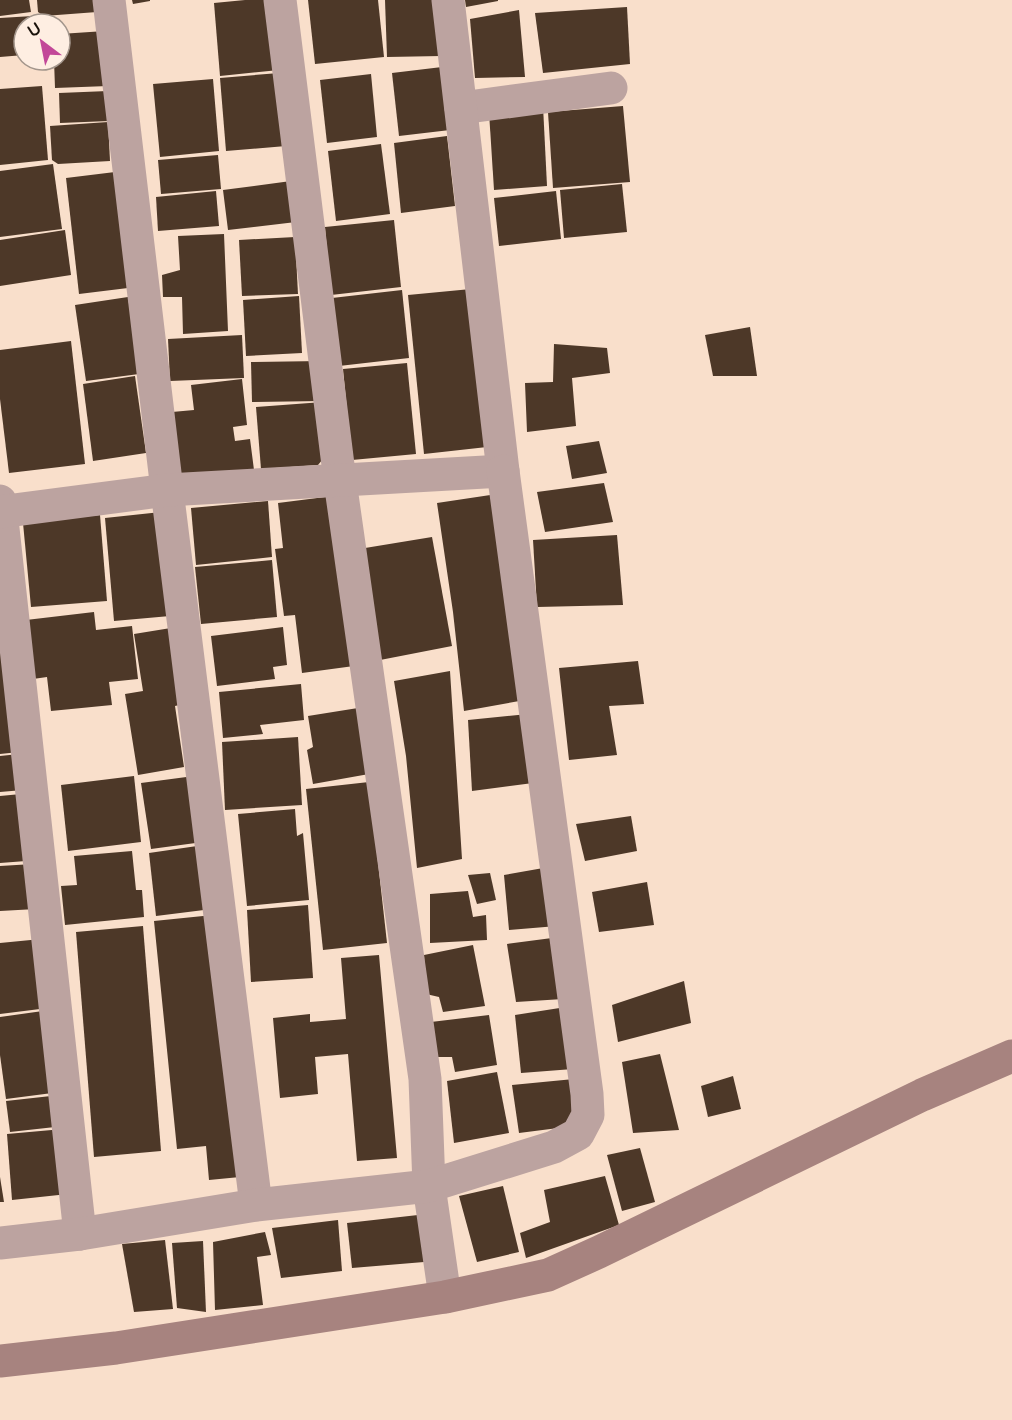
<svg xmlns="http://www.w3.org/2000/svg" width="1012" height="1420" viewBox="0 0 1012 1420" font-family="'Varela Round',sans-serif">
	<rect width="100%" height="100%" fill="#f9dfcb"/>
	<g fill="#4d3828">
		<path d="M0,0H29L31,12L0,16Z"/>
		<path d="M37,0H96L97,12L44,16L38,12Z"/>
		<path d="M132,0H150V1L133,4Z"/>
		<path d="M245,0H273L279,70L220,76L214,3Z"/>
		<path d="M308,0H378L384,57L315,64Z"/>
		<path d="M385,0H439L441,56L387,57Z"/>
		<path d="M465,0H498V1L466,7Z"/>
		<path d="M627,7L630,64L543,73L535,13Z"/>
		<path d="M519,10L525,77L475,78L470,19Z"/>
		<path d="M33,16L34,24H24V55L0,57V18Z"/>
		<path d="M105,31L108,86L55,88L54,60H60V34Z"/>
		<path d="M442,67L450,130L399,136L392,73Z"/>
		<path d="M279,73L286,146L226,151L220,78Z"/>
		<path d="M371,74L377,137L327,143L320,80Z"/>
		<path d="M213,79L219,151L160,157L153,84Z"/>
		<path d="M42,86L48,160L0,165V89Z"/>
		<path d="M108,91L109,121L60,123L59,93Z"/>
		<path d="M543,106L547,186L494,190L489,112Z"/>
		<path d="M623,106L630,182L553,188L548,112Z"/>
		<path d="M108,122L110,161L58,164L52,160L50,126Z"/>
		<path d="M447,136L455,206L401,213L394,143Z"/>
		<path d="M381,144L390,214L336,221L328,151Z"/>
		<path d="M218,155L221,189L161,194L158,160Z"/>
		<path d="M53,164L62,229L0,237V171Z"/>
		<path d="M115,172L128,288L79,294L66,178Z"/>
		<path d="M291,181L296,222L228,230L223,190Z"/>
		<path d="M622,184L627,232L564,238L560,190Z"/>
		<path d="M216,191L219,226L158,231L156,197Z"/>
		<path d="M556,191L561,239L499,246L494,198Z"/>
		<path d="M394,220L401,287L331,295L325,227Z"/>
		<path d="M65,230L71,275L0,286V240Z"/>
		<path d="M224,234L228,331L183,334L182,297H163L162,275L180,270L178,236Z"/>
		<path d="M295,237L298,294L242,296L239,240Z"/>
		<path d="M471,289L487,447L424,454L408,295Z"/>
		<path d="M402,290L409,358L339,366L332,298Z"/>
		<path d="M299,296L302,353L246,356L243,300Z"/>
		<path d="M128,297L139,374L86,381L75,305Z"/>
		<path d="M750,327L757,376H713L705,335Z"/>
		<path d="M242,335L244,378L170,381L168,339Z"/>
		<path d="M71,341L85,464L9,473L0,399V350Z"/>
		<path d="M554,344L607,348L610,373L572,378L576,426L527,432L525,383L553,382Z"/>
		<path d="M321,361L322,401L252,402L251,362Z"/>
		<path d="M407,363L416,454L352,460L343,369Z"/>
		<path d="M135,376L146,453L93,461L83,384Z"/>
		<path d="M242,379L247,425L233,427L235,441L250,439L254,470L180,478L172,412L194,410L191,385Z"/>
		<path d="M323,402L327,454L318,465L261,469L256,407Z"/>
		<path d="M599,441L607,473L572,479L566,446Z"/>
		<path d="M604,483L613,522L545,532L537,492Z"/>
		<path d="M497,494L525,700L464,711L453,612L437,503Z"/>
		<path d="M333,496L354,666L302,673L295,615L284,616L275,549L283,548L278,503Z"/>
		<path d="M268,501L272,557L196,565L191,508Z"/>
		<path d="M161,512L170,616L114,621L105,518Z"/>
		<path d="M100,515L107,601L31,607L23,523Z"/>
		<path d="M617,535L623,605L537,607L533,540Z"/>
		<path d="M432,537L452,646L375,661L359,549Z"/>
		<path d="M272,560L277,617L201,624L195,567Z"/>
		<path d="M94,612L96,630L132,626L138,679L109,682L112,705L51,711L47,677L33,679L26,620Z"/>
		<path d="M177,627L188,703L175,706L184,767L138,775L125,694L143,691L134,634Z"/>
		<path d="M283,627L287,665L273,667L275,679L217,686L211,636Z"/>
		<path d="M0,641L19,752L0,754Z"/>
		<path d="M638,661L644,704L609,706L617,755L569,760L559,668Z"/>
		<path d="M450,671L462,859L417,868L406,756L394,681Z"/>
		<path d="M301,684L304,720L260,725L263,734L223,738L219,692Z"/>
		<path d="M358,708L369,774L313,784L307,750L313,747L308,716Z"/>
		<path d="M528,714L533,783L472,791L468,720Z"/>
		<path d="M298,737L302,805L225,810L222,742Z"/>
		<path d="M19,754L23,790L0,792V756Z"/>
		<path d="M134,776L141,842L68,851L61,785Z"/>
		<path d="M194,776L203,842L151,849L141,783Z"/>
		<path d="M369,782L387,943L323,950L306,789Z"/>
		<path d="M21,794L26,861L0,863V796Z"/>
		<path d="M295,809L297,836L303,833L309,900L247,906L238,814Z"/>
		<path d="M631,816L637,851L585,861L576,824Z"/>
		<path d="M204,845L212,909L156,916L149,853Z"/>
		<path d="M132,851L136,890H142L144,917L65,925L61,886L77,885L74,856Z"/>
		<path d="M33,864L36,909L0,911V866Z"/>
		<path d="M549,867L557,926L509,930L504,875Z"/>
		<path d="M490,873L496,900L477,904L468,875Z"/>
		<path d="M647,882L654,925L599,932L592,892Z"/>
		<path d="M468,891L473,917L486,915L487,940L430,943V894Z"/>
		<path d="M308,905L313,978L251,982L247,910Z"/>
		<path d="M213,915L240,1177L209,1180L206,1146L177,1149L154,921Z"/>
		<path d="M143,926L161,1151L94,1157L76,932Z"/>
		<path d="M552,938L563,999L516,1002L507,944Z"/>
		<path d="M41,939L48,1008L0,1014V943Z"/>
		<path d="M473,945L485,1006L443,1012L439,997L426,994L424,955Z"/>
		<path d="M379,955L397,1158L357,1161L348,1054L315,1057L318,1094L280,1098L273,1018L310,1014V1022L346,1019L341,958Z"/>
		<path d="M684,981L691,1023L618,1042L612,1005Z"/>
		<path d="M566,1007L573,1069L521,1073L515,1015Z"/>
		<path d="M50,1010L60,1092L6,1099L0,1055V1017Z"/>
		<path d="M489,1015L497,1065L455,1072L452,1057H437L431,1022Z"/>
		<path d="M660,1054L679,1130L633,1133L622,1062Z"/>
		<path d="M497,1072L509,1133L454,1143L447,1081Z"/>
		<path d="M733,1076L741,1109L708,1117L701,1086Z"/>
		<path d="M574,1079V1126L519,1133L512,1085Z"/>
		<path d="M60,1095L64,1126L10,1132L6,1101Z"/>
		<path d="M63,1129L68,1194L12,1200L7,1134Z"/>
		<path d="M640,1148L655,1202L622,1211L607,1155Z"/>
		<path d="M605,1176L619,1225L526,1258L520,1233L550,1222L544,1190Z"/>
		<path d="M0,1177L4,1202H0Z"/>
		<path d="M503,1186L519,1252L477,1262L459,1196Z"/>
		<path d="M418,1215L424,1262L352,1268L347,1223Z"/>
		<path d="M338,1220L342,1271L281,1278L272,1228Z"/>
		<path d="M265,1232L271,1255L257,1257L263,1305L215,1310L213,1242Z"/>
		<path d="M165,1240L173,1309L134,1312L122,1244Z"/>
		<path d="M203,1241L206,1312L177,1308L172,1243Z"/>
	</g>
	<g fill="none" stroke-linecap="round" stroke-linejoin="round">
		<g stroke="#bca3a0" stroke-width="33">
			<path d="M109,0L167,490L256,1205"/>
			<path d="M280,0L340,481L425,1079L429,1186L445,1297"/>
			<path d="M461,108L611,88"/>
			<path d="M0,501L80,1234"/>
			<path d="M0,512L167,490L503,471L448,0"/>
			<path d="M0,1243L80,1234L256,1205L429,1186L554,1147L578,1134L588,1115L587,1094L503,471"/>
		</g>
		<path stroke="#a7837f" stroke-width="33" d="M0,1361L116,1348L445,1297L548,1275L599,1252L922,1095L1012,1056"/>
	</g>
	<g transform="translate(42 42) rotate(328)"><circle r="28" fill="#feeee2" stroke="#a3968c" stroke-width="1.5"/>
	<path d="M0-4.5L10 22L0 15L-10 22Z" fill="#c24798"/>
	<text y="-9" font-size="16" font-weight="bold" text-anchor="middle" fill="#1a120b">U</text>
	</g>
</svg>
